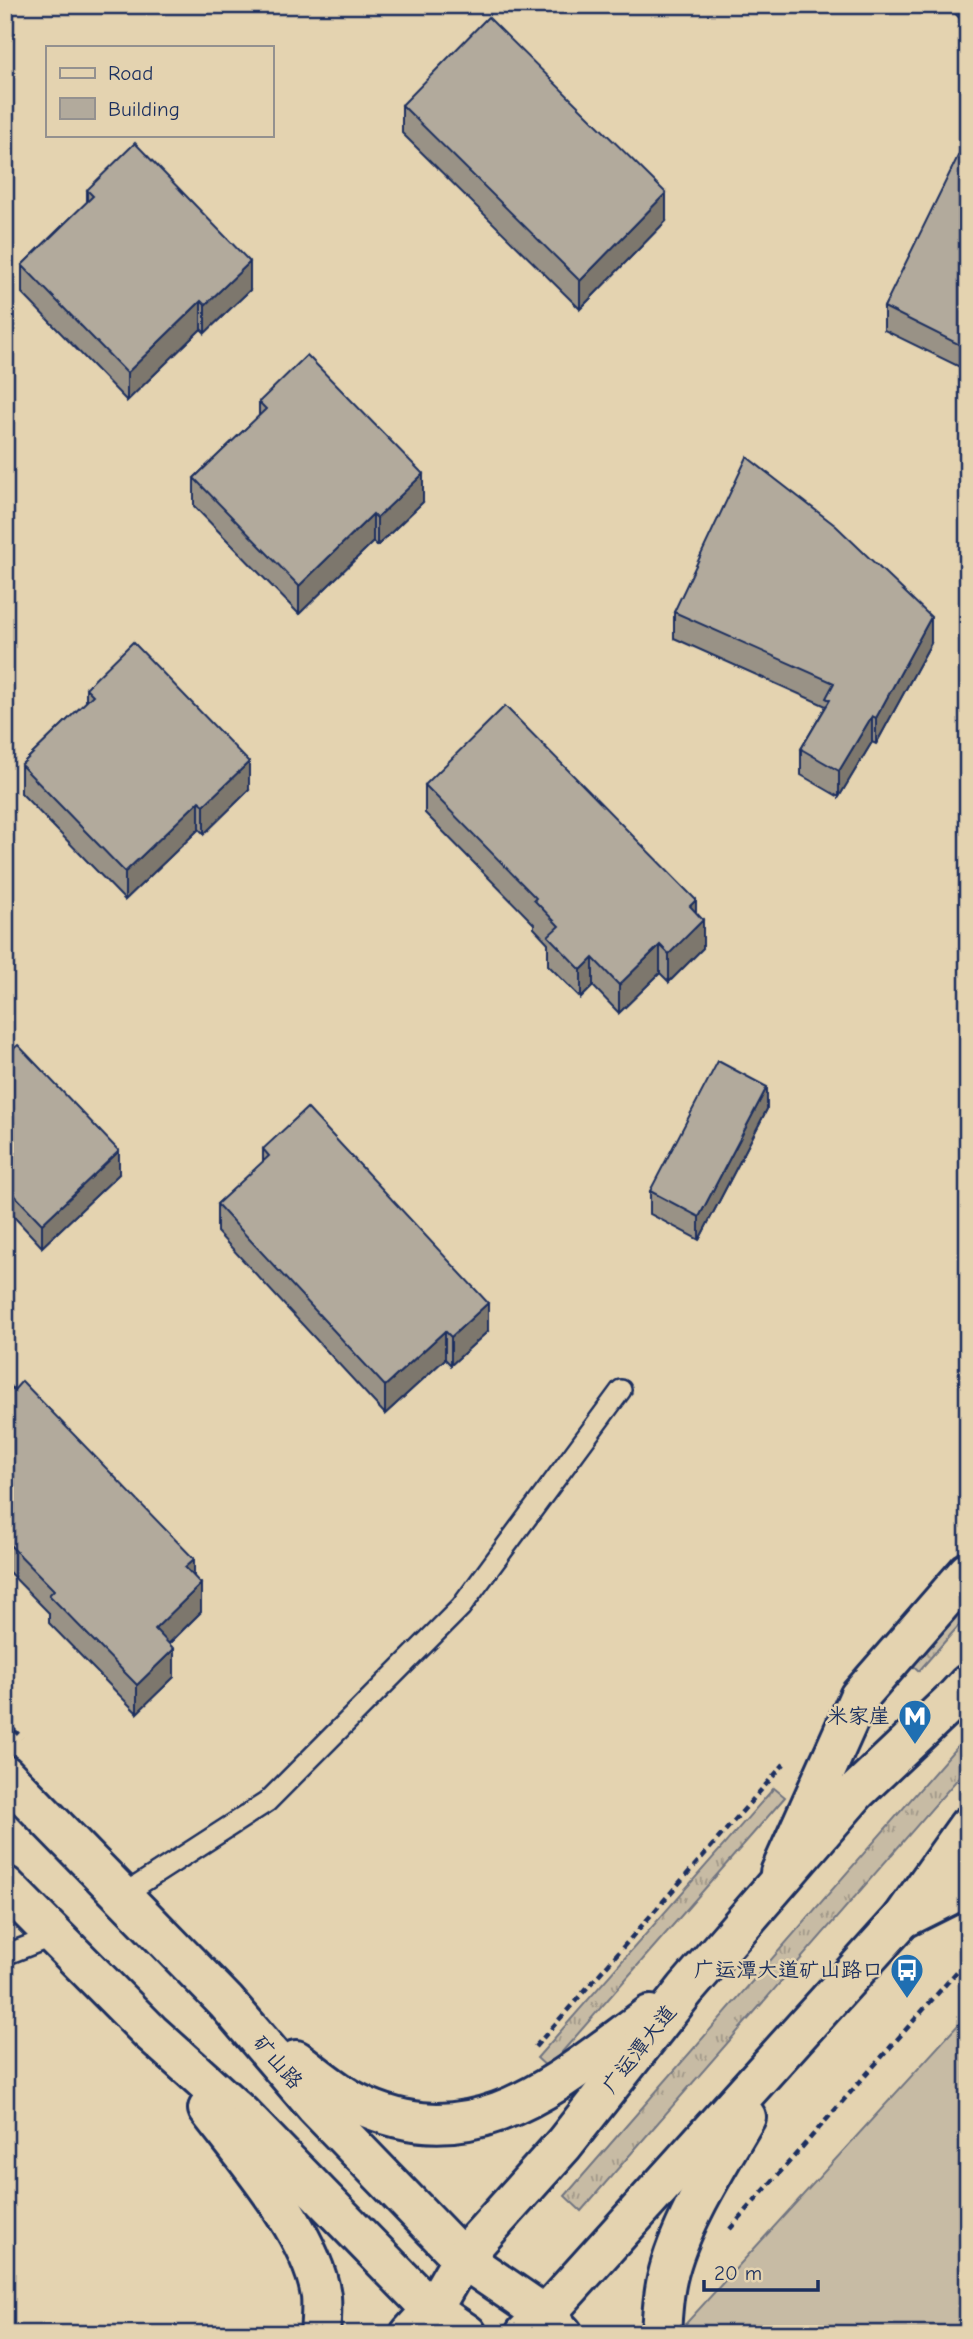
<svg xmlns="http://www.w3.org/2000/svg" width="973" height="2339" viewBox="0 0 973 2339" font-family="'Comic Neue','LXGW WenKai TC',sans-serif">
	<defs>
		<pattern id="grass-tufts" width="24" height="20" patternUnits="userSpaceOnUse" patternTransform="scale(1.75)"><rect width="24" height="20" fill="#c7bba4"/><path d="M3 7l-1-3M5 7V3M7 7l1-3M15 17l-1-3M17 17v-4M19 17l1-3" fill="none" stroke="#a19889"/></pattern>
	</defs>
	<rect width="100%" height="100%" fill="#e4d3b0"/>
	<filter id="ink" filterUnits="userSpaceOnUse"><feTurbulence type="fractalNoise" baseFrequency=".0143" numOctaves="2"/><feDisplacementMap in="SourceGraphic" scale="14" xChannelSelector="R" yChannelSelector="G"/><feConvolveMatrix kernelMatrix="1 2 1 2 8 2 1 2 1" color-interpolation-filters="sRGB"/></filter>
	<g filter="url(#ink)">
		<g fill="url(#grass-tufts)" stroke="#717581" stroke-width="2">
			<path d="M968,1589V1615L919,1671L906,1659Z"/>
			<path d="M968,1734V1767L581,2211L565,2196Z"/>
			<path d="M774,1788L785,1797L548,2068L537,2058Z"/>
		</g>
		<path fill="#c7bba4" stroke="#717581" stroke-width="2" d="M968,2014V2334H683L680,2330Z"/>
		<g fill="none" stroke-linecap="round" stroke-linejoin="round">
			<defs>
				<g id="lane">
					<path d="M123,1895L267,1802L461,1607L621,1390"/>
					<path d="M5,1955L53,1936"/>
				</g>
				<g id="street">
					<path d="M780,1873L859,1697L968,1572"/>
					<path d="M902,1919L968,1886"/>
				</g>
				<g id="secondary">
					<path d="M5,1775L226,2002L315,2106L462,2258L545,2315L563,2334"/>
					<path d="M5,1886L150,2032L241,2114L432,2310L467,2334"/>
					<path d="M296,2060C315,2074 335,2092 357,2103C476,2161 560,2080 650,2015"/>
					<path d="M208,2109C246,2159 312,2234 321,2296C322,2308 321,2322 320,2334"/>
					<path d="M462,2258L564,2144L686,1989L856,1792L955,1698L968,1684"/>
					<path d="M545,2315L902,1919L968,1826"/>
					<path d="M661,2334C662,2316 663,2297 667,2279C679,2225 718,2165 746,2117"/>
				</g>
				<g id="primary">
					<path d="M410,2334L432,2310L462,2258"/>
					<path d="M525,2334L545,2315"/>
				</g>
			</defs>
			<use href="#lane" stroke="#1b2f5e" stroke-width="24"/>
			<use href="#street" stroke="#1b2f5e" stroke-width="44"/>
			<use href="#secondary" stroke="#1b2f5e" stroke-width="44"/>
			<use href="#primary" stroke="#1b2f5e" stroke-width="44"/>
			<g stroke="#1b2f5e" stroke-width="4.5" stroke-dasharray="7 5" stroke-linecap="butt">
				<path d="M5,1721L22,1738"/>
				<path d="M535,2047L784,1764"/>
				<path d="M730,2229L968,1959"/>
			</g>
			<use href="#lane" stroke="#e4d3b0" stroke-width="19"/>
			<use href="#street" stroke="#e4d3b0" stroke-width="38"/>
			<use href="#secondary" stroke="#e4d3b0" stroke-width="38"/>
			<use href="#primary" stroke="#e4d3b0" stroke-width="38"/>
		</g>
		<g fill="#999286" stroke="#1b2f5e" stroke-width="2">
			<path d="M947,5H968V25L965,24Z"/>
			<path d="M402,105L666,221L580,309L402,133Z"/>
			<path d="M968,153V371L884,330V307Z"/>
			<path d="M87,190L250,290L205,333L201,329L127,401L22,293V265L87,202Z"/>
			<path d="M259,402L423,502L377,546L373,542L299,614L194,506V478L259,416Z"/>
			<path d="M674,612L931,643L876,744L872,742L839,797L801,775V749L826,706L674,638Z"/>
			<path d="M86,688L249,790L204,834L199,829L125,900L21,793V765L86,702Z"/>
			<path d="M425,785L696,912L703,948L669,982L660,973L619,1013L593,986L581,998L548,965V943L534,928V924L425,813Z"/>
			<path d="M5,1056L119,1174L42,1247L5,1207Z"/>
			<path d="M767,1109L699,1240L650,1214V1191Z"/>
			<path d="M263,1149L488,1331L451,1365L445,1359L385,1414L217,1232V1204L263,1163Z"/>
			<path d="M5,1381L194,1576L201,1612L169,1644L174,1677L137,1713L49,1623V1613L5,1568Z"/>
		</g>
		<g fill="#7d776d" stroke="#1b2f5e" stroke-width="2">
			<path d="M666,193V221L580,309V281Z"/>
			<path d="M250,262V290L205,333V305Z"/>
			<path d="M201,301V329L127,401V373Z"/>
			<path d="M423,474V502L377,546V518Z"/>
			<path d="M373,514V542L299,614V586Z"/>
			<path d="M931,617V643L876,744V718Z"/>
			<path d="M872,716V742L839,797V771Z"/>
			<path d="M249,762V790L204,834V805Z"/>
			<path d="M199,801V829L125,900V872Z"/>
			<path d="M696,900V927L703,920V948L669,982V954L690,906Z"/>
			<path d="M660,945V973L619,1013V985Z"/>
			<path d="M593,958V986L581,998V970Z"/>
			<path d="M767,1087V1109L699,1240V1217Z"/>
			<path d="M119,1151V1174L42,1247V1224Z"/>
			<path d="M488,1303V1331L451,1365V1337Z"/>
			<path d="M445,1331V1359L385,1414V1386Z"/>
			<path d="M194,1559V1586L185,1567Z"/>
			<path d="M201,1584V1612L155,1657V1629Z"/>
			<path d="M174,1649V1677L137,1713V1685Z"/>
		</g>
		<g fill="#b2aa9c" stroke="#1b2f5e" stroke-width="2">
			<path d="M488,17L666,193L580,281L402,105Z"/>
			<path d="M135,143L250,262L205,305L201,301L127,373L22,265L93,196L87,190Z"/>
			<path d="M961,150L968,153V349L884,307Z"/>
			<path d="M307,355L423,474L377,518L373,514L299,586L194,478L266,409L259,402Z"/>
			<path d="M747,457L836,526L931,617L876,718L872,716L839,771L801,749L830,700L826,698L834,683L674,612Z"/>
			<path d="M133,642L249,762L204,805L199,801L125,872L21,765L93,695L86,688Z"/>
			<path d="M505,706L696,900L690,906L703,920L669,954L660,945L619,985L593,958L581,970L548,936L559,926L534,900L536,898L425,785Z"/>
			<path d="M18,1045L119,1151L42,1224L5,1185V1056Z"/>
			<path d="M718,1061L767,1087L699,1217L650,1191Z"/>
			<path d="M307,1108L488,1303L451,1337L445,1331L385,1386L217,1204L269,1156L263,1149Z"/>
			<path d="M5,1381L14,1390L22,1381L194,1559L185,1567L201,1584L155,1629L174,1649L137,1685L49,1595L54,1590L5,1540Z"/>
		</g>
	</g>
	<defs>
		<symbol id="metro-pin" viewBox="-11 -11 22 30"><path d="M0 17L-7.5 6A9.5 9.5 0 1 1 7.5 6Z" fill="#1f6fb2" stroke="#e4d3b0"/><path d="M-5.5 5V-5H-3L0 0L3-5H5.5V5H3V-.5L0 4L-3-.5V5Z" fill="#fff"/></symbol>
		<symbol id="bus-pin" viewBox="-11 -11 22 30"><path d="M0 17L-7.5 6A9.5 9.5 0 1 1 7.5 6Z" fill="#1f6fb2" stroke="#e4d3b0"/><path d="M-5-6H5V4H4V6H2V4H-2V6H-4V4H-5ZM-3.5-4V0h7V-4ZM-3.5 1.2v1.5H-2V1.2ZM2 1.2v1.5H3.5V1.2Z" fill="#fff"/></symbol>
	</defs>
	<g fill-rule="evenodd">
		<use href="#metro-pin" x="896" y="1697" width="38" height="52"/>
		<use href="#bus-pin" x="888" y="1951" width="38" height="52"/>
	</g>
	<g text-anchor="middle" stroke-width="5" stroke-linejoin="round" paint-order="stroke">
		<g font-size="21" fill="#1b2f5e" stroke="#e4d3b0" text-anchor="end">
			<text x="890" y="1723">米家崖</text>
			<text x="883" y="1977">广运潭大道矿山路口</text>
		</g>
		<g font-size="21" fill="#1b2f5e" stroke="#e4d3b0">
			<text transform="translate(639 2049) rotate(-52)" y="7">广运潭大道</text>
			<text transform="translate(278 2062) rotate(49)" y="7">矿山路</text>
		</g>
	</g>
	<rect width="973" height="2339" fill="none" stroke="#e4d3b0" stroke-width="28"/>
	<rect x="14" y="14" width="945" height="2311" fill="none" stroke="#1b2f5e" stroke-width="2.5" filter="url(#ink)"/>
	<rect x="46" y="46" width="228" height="91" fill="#e4d3b0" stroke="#94918f" stroke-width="2"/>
	<rect x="60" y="68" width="35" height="10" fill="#e4d3b0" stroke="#94918f" stroke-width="2"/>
	<text x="108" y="80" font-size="21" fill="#1b2f5e">Road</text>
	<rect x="60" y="98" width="35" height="21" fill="#b2aa9c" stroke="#94918f" stroke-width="2"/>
	<text x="108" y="116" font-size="21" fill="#1b2f5e">Building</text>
	<path d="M704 2280v10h114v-10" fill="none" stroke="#1b2f5e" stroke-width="3.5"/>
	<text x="714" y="2280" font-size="21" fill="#1b2f5e" stroke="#e4d3b0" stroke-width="5" paint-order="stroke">20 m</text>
</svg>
